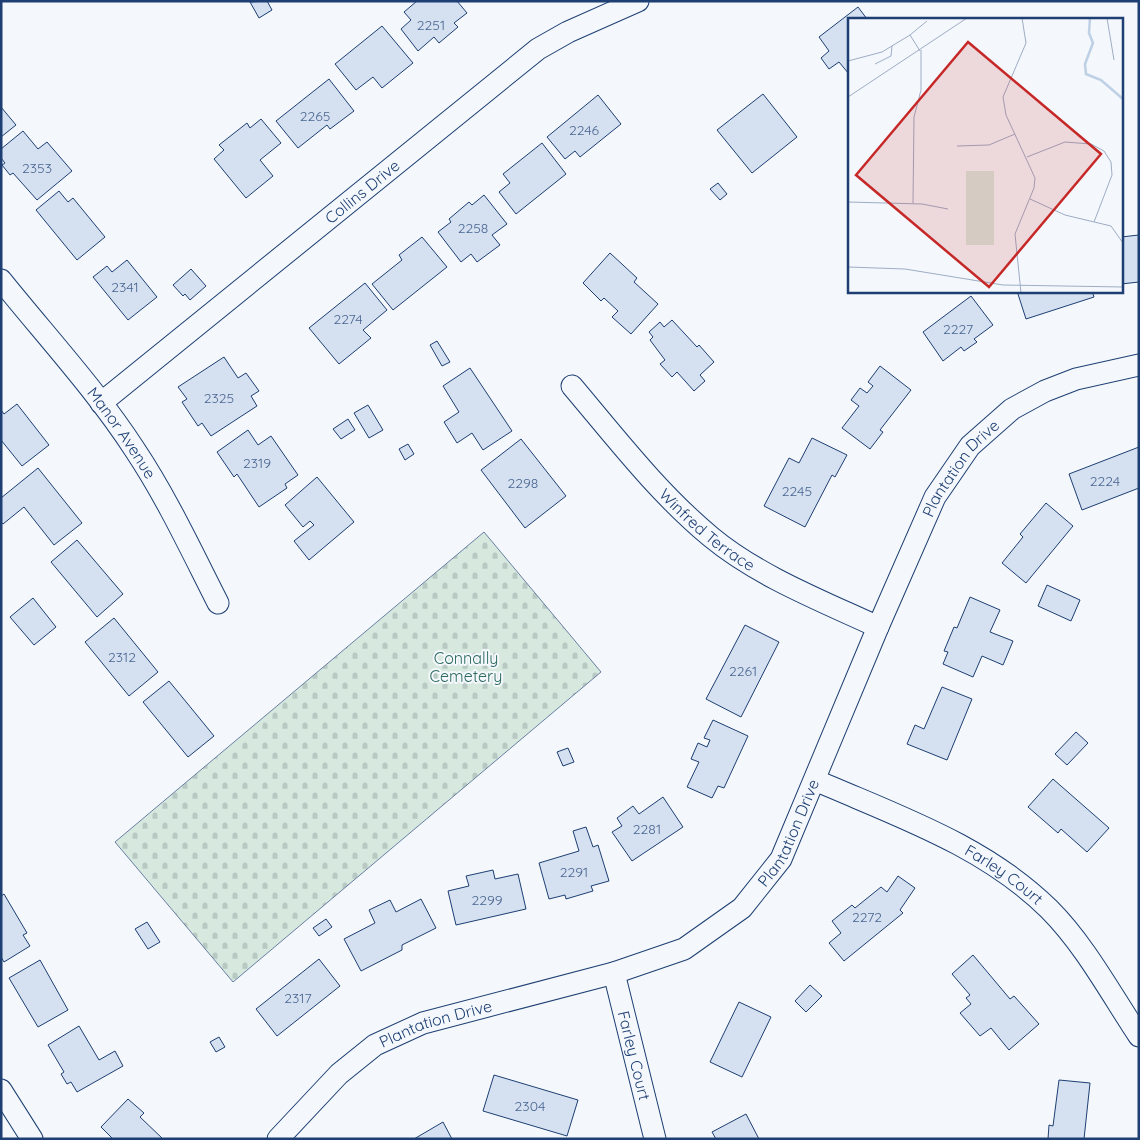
<svg xmlns="http://www.w3.org/2000/svg" width="1140" height="1140" viewBox="0 0 1140 1140" font-family="Quicksand,sans-serif">
	<defs>
		<pattern id="cemetery-stones" width="16" height="16" patternUnits="userSpaceOnUse" patternTransform="scale(1.25)"><rect width="16" height="16" fill="#d7e8df"/><path d="M2 7V4a2 2 0 0 1 4 0v3zM10 15v-3a2 2 0 0 1 4 0v3z" fill="#b8c8c3"/></pattern>
	</defs>
	<rect width="100%" height="100%" fill="#f4f7fb"/>
	<path fill="url(#cemetery-stones)" stroke="#687fa3" d="M484,532L601,672L233,982L115,842Z"/>
	<g fill="#d5e0f0" stroke="#1d3f73">
		<path d="M267,1L272,10L259,18L250,2Z"/>
		<path d="M417,1H457L467,13L454,23L458,27L439,43L434,37L418,51L401,29L411,20L404,12Z"/>
		<path d="M858,7L867,19H849V74L839,62L829,69L821,58L829,51L819,37Z"/>
		<path d="M382,26L413,63L382,88L373,77L356,90L335,64Z"/>
		<path d="M329,79L354,111L330,129L327,125L298,148L276,121Z"/>
		<path d="M763,94L797,137L752,173L717,130Z"/>
		<path d="M598,95L621,124L580,157L575,151L565,159L547,137Z"/>
		<path d="M1,107L16,125L1,137Z"/>
		<path d="M261,119L281,143L260,160L273,176L246,198L214,159L224,150L219,145L247,123L250,128Z"/>
		<path d="M23,131L38,149L47,142L72,171L37,200L13,173L10,175L2,165L5,163L1,158V149Z"/>
		<path d="M542,143L566,174L516,214L499,192L510,183L503,174Z"/>
		<path d="M718,183L727,194L720,200L710,189Z"/>
		<path d="M59,191L68,202L73,198L105,237L77,260L36,210Z"/>
		<path d="M484,195L507,224L492,235L500,245L477,262L471,254L461,262L438,232L451,222L449,219L469,202L472,205Z"/>
		<path d="M1139,235V282L1121,284V237Z"/>
		<path d="M422,237L447,267L393,310L372,284L402,260L399,255Z"/>
		<path d="M610,253L637,278L634,282L658,304L631,334L612,317L618,311L604,298L601,301L583,283Z"/>
		<path d="M127,260L157,297L128,320L93,277L107,266L112,272Z"/>
		<path d="M191,269L206,286L190,300L185,294L183,296L173,285Z"/>
		<path d="M365,283L387,310L363,330L371,338L339,364L309,328Z"/>
		<path d="M1017,291H1092L1094,297L1026,319Z"/>
		<path d="M971,296L993,325L974,339L977,342L964,351L961,347L943,361L923,332Z"/>
		<path d="M672,320L697,347L699,345L714,362L700,375L705,381L694,391L677,372L672,377L660,364L665,360L650,340L653,337L649,332L660,322L664,327Z"/>
		<path d="M437,341L450,362L442,366L430,345Z"/>
		<path d="M224,357L238,378L246,373L259,391L251,396L257,406L211,436L202,423L198,426L182,402L187,399L178,387Z"/>
		<path d="M880,366L911,390L880,430L883,432L870,449L842,428L859,406L851,400L860,388L867,393L873,386L868,382Z"/>
		<path d="M470,368L512,431L483,450L472,433L457,443L444,422L459,412L443,386Z"/>
		<path d="M17,404L49,445L22,466L1,440V410L4,414Z"/>
		<path d="M368,405L383,430L369,438L354,413Z"/>
		<path d="M348,419L355,430L341,439L333,429Z"/>
		<path d="M248,430L258,445L271,436L298,475L285,484L287,488L259,507L237,474L234,477L217,452Z"/>
		<path d="M812,438L847,455L835,477L832,475L805,527L764,506L789,458L799,463Z"/>
		<path d="M521,439L566,496L525,528L481,470Z"/>
		<path d="M408,444L414,454L405,460L399,449Z"/>
		<path d="M1139,447V488L1082,510L1069,474Z"/>
		<path d="M38,468L82,523L54,545L24,507L3,524L1,522V498Z"/>
		<path d="M317,477L354,522L309,560L294,541L314,525L310,521L303,527L285,505Z"/>
		<path d="M1046,503L1073,526L1026,583L1002,563L1023,537L1020,534Z"/>
		<path d="M77,540L123,594L97,617L51,562Z"/>
		<path d="M1047,585L1080,600L1071,621L1038,606Z"/>
		<path d="M970,597L1000,610L990,632L1013,641L1003,665L982,656L973,677L943,664L948,652L944,651L954,627L957,628Z"/>
		<path d="M33,598L56,627L34,645L10,617Z"/>
		<path d="M114,618L158,672L129,696L85,642Z"/>
		<path d="M745,625L779,642L741,717L706,699Z"/>
		<path d="M169,681L214,736L188,757L143,702Z"/>
		<path d="M942,687L972,699L947,760L907,744L915,725L924,729Z"/>
		<path d="M713,720L748,736L724,788L718,786L712,798L687,787L699,762L691,759L698,743L707,747L710,740L704,738Z"/>
		<path d="M1076,732L1088,743L1067,765L1055,754Z"/>
		<path d="M568,748L574,762L563,766L557,752Z"/>
		<path d="M1053,779L1109,828L1087,852L1061,829L1058,833L1028,807Z"/>
		<path d="M663,797L683,827L632,861L612,832L622,826L617,818L633,806L639,814Z"/>
		<path d="M586,827L593,847L598,845L609,881L591,886L593,891L566,899L565,895L549,899L539,863L579,851L573,831Z"/>
		<path d="M493,870L495,879L518,874L526,909L456,925L448,891L469,886L466,876Z"/>
		<path d="M898,876L915,888L900,910L903,913L844,961L829,943L841,933L832,921L852,905L855,908L881,887L887,892Z"/>
		<path d="M4,894L27,933L23,935L30,946L4,962L1,957V896Z"/>
		<path d="M421,899L436,928L402,945V950L361,971L344,939L375,923L369,910L390,900L396,912Z"/>
		<path d="M326,919L332,927L319,936L313,928Z"/>
		<path d="M147,922L160,942L148,949L135,929Z"/>
		<path d="M973,955L1010,999L1014,996L1039,1024L1009,1050L991,1028L980,1036L960,1013L971,1004L966,998L970,995L952,974Z"/>
		<path d="M319,959L340,986L277,1036L256,1009Z"/>
		<path d="M40,960L68,1010L38,1027L9,978Z"/>
		<path d="M810,985L822,996L806,1012L795,1001Z"/>
		<path d="M739,1002L771,1017L742,1077L710,1062Z"/>
		<path d="M79,1026L99,1060L115,1051L123,1066L77,1092L71,1082L67,1084L61,1074L64,1072L48,1045Z"/>
		<path d="M219,1037L225,1047L216,1052L210,1042Z"/>
		<path d="M494,1075L578,1100L567,1136L483,1111Z"/>
		<path d="M1059,1080L1090,1083L1084,1139H1048L1049,1125L1053,1126Z"/>
		<path d="M128,1099L144,1113L140,1117L163,1139H113L101,1127Z"/>
		<path d="M746,1114L759,1139H716L712,1132Z"/>
		<path d="M443,1122L452,1139H414Z"/>
	</g>
	<g fill="none" stroke-linecap="round" stroke-linejoin="round">
		<defs>
			<g id="street">
				<path id="s1" d="M1,280C46,336 96,390 135,450C167,498 192,552 218,603"/>
				<path id="s2" d="M572,386C616,438 658,493 711,537C758,576 822,601 878,627"/>
				<path id="s3" d="M101,403L538,49L568,32L638,1"/>
				<path id="s4" d="M815,780C897,816 984,845 1049,909C1085,945 1111,994 1139,1036"/>
				<path id="s5" d="M614,973L655,1139"/>
				<path d="M1,1090L32,1139"/>
				<path id="s6" d="M278,1139L339,1074L375,1045L423,1023L614,973L684,949L742,908L781,859L878,627L935,497L970,446L1012,409L1045,391L1076,379L1139,365"/>
			</g>
		</defs>
		<use href="#street" stroke="#1d3f73" stroke-width="23"/>
		<use href="#street" stroke="#f4f7fb" stroke-width="21"/>
	</g>
	<g text-anchor="middle" stroke-width="4" stroke-linejoin="round" paint-order="stroke">
		<g font-size="14" fill="#4b6792">
			<text x="431" y="30">2251</text>
			<text x="315" y="121">2265</text>
			<text x="584" y="135">2246</text>
			<text x="37" y="173">2353</text>
			<text x="473" y="233">2258</text>
			<text x="125" y="292">2341</text>
			<text x="348" y="324">2274</text>
			<text x="958" y="334">2227</text>
			<text x="219" y="403">2325</text>
			<text x="257" y="468">2319</text>
			<text x="1105" y="486">2224</text>
			<text x="523" y="488">2298</text>
			<text x="797" y="496">2245</text>
			<text x="122" y="662">2312</text>
			<text x="743" y="676">2261</text>
			<text x="647" y="834">2281</text>
			<text x="574" y="877">2291</text>
			<text x="487" y="905">2299</text>
			<text x="867" y="922">2272</text>
			<text x="298" y="1003">2317</text>
			<text x="530" y="1111">2304</text>
		</g>
		<g font-size="16" fill="#1d3f73" stroke="#f4f7fb">
			<text dy="6" stroke="none"><textPath href="#s3" startOffset="336">Collins Drive</textPath></text>
			<text dy="6" stroke="none"><textPath href="#s1" startOffset="195">Manor Avenue</textPath></text>
			<text dy="6" stroke="none"><textPath href="#s6" startOffset="1025">Plantation Drive</textPath></text>
			<text dy="6" stroke="none"><textPath href="#s2" startOffset="198">Winfred Terrace</textPath></text>
			<text dy="6" stroke="none"><textPath href="#s6" startOffset="620">Plantation Drive</textPath></text>
			<text dy="6" stroke="none"><textPath href="#s4" startOffset="212">Farley Court</textPath></text>
			<text dy="6" stroke="none"><textPath href="#s6" startOffset="200">Plantation Drive</textPath></text>
			<text dy="6" stroke="none"><textPath href="#s5" startOffset="85">Farley Court</textPath></text>
		</g>
		<g font-size="16" fill="#2c6c60" stroke="#f4f7fb">
			<text x="466" y="664">Connally<tspan x="466" dy="18">Cemetery</tspan></text>
		</g>
	</g>
	<g transform="translate(848 18)">
		<rect width="275" height="275" fill="#f4f7fb"/>
		<path d="M118,153H146V227H118Z" fill="#d7e8df"/>
		<path fill="none" stroke="#bed0e5" stroke-width="2.5" d="M242,0L241,15L245,25L237,46L238,56L253,62L275,81"/>
		<path fill="none" stroke="#9eadc5" stroke-width="1" d="M259,0L266,42M72,33L62,17L79,3M0,43L34,34L62,17M27,46L43,38L44,28M0,79L119,0M109,128L141,127L167,116M179,139L217,124L243,126L256,133L263,144L264,157L246,204M182,181L217,197L263,208L275,225M0,184L74,186L100,191M65,185L66,99L73,72V32M0,249L57,251L155,267L275,269M173,275L167,216L186,170L187,160L158,97L155,79L178,25L174,0"/>
		<path fill="#c62828" fill-opacity="0.15" stroke="#c62828" stroke-width="2.5" d="M120,24L253,136L141,269L8,157Z"/>
		<rect width="275" height="275" fill="none" stroke="#1d3f73" stroke-width="2.5"/>
	</g>
	<rect width="1140" height="1140" fill="none" stroke="#1d3f73" stroke-width="5"/>
</svg>
